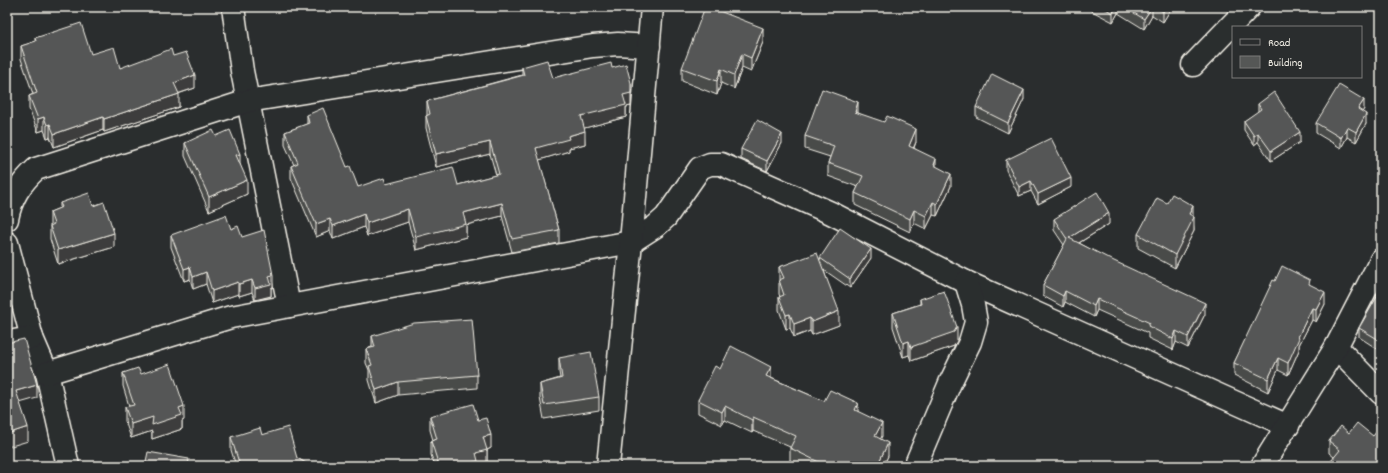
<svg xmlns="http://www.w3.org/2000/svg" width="1388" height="473" viewBox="0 0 1388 473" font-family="Dekko,sans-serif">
	<rect width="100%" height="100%" fill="#2a2d2e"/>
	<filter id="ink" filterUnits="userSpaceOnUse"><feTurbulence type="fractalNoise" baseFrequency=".025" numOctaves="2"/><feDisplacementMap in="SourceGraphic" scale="8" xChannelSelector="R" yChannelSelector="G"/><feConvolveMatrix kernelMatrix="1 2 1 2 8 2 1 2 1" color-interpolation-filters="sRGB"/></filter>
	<g filter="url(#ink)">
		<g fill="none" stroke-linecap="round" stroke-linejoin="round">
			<defs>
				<g id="street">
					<path d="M233,7L242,71L289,306"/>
					<path d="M1193,65L1249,7"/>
					<path d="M7,219C11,198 20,184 36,169L248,101L593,46L618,44L649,46"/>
					<path d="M7,243L32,338L47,373L68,466"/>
					<path d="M7,342L32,338"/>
					<path d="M1336,347L1381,393"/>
					<path d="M47,373L231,317L631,242L656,226L666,217L700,168L710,164H721L831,213L966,282L1288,426"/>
					<path d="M608,466L631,242L652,7"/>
					<path d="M915,466L950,383L970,342L976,322L973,305L966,282"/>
					<path d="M1262,466L1336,347L1381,260"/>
				</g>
			</defs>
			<use href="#street" stroke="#f4f1e8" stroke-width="25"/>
			<use href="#street" stroke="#2a2d2e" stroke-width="22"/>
		</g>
		<g fill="#494b4a" stroke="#f4f1e8">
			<path d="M1090,7H1172L1163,22L1152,15L1144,29L1118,13L1113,22L1090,10Z"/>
			<path d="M35,38L91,54L120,68L173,56L195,88L178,94L179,107L104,132L103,130L54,147L50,137L47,138L44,130L38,132L29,109V96L33,94L21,59V46L35,42Z"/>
			<path d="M763,42L751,72L742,68L734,89L721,83L717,95L682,81V68Z"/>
			<path d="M522,67L553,78L612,68L631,96V106L626,107V117L584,128L585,144L569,148V151L539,160L559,230V243L512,252L502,216L466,225V237L416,250L408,222L367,236L364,227L333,239L330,231L316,237L291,178V166L294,165L285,145V132L307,124V115L347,167L358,187L386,184L458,185L496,175L490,154L436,167L426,128V116L427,115V101L522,75Z"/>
			<path d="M1024,99L1008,133L976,117V107Z"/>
			<path d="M1258,104L1300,142L1271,161L1258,142L1254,145L1244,130V121L1258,112Z"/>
			<path d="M1364,109L1362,112L1366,124L1356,142L1347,137L1341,148L1316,133V123Z"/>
			<path d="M858,113L916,142L914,148L936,166L951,186L937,216L933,215L926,229L914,223L910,232L855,205V193L858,187L828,176V163L830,157L805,149V136Z"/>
			<path d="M216,136L240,164L247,194L209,211L185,156V143Z"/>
			<path d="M782,143L767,171L741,159V149Z"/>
			<path d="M1006,160L1071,187L1038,204L1031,191L1019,196L1006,170Z"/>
			<path d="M60,203L93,206L114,247L58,264L50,239V212L60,208Z"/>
			<path d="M1167,203L1193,217L1194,231L1175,268L1138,248V234Z"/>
			<path d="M1054,219L1109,224L1079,243L1205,314L1188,348L1176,342L1173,350L1148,338V333L1097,310L1094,317L1065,302L1063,307L1043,296V285L1064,245L1054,230Z"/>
			<path d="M231,229L242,237L273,287L271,288V296L255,300L252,292L239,296L238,294L212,303L206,284L193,289L190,279L184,281L171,247V235Z"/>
			<path d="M820,258H871L850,288L824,270L839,325L812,335L810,331L794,337L790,328L786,329L779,310V297H780L779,294V267L820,260Z"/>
			<path d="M1275,281L1310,285L1325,304L1316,322L1312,320L1299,345V350L1288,375L1278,370L1268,392L1234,375V363Z"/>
			<path d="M1381,290V356L1379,355V350L1359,337V328Z"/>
			<path d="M920,299L957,341L954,346L911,361L909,355L903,357L893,327V313L920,304Z"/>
			<path d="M372,336L477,375V388L398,395L376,403L369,380V370L366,363V349L372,347Z"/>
			<path d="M559,358L599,397V410L544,419L540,398V384L560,378L559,372Z"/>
			<path d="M720,369L771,378L824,401L858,411L882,436L880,439L888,456L883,466H800L790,461V447L753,431L752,433L725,420L722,425L698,413V400Z"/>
			<path d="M123,373L141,374L184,420L182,421V429L152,439V431L131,438L125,421V407L129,406L123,386Z"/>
			<path d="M430,416L478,420L491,448L487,450V464L478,466H435L431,455V441L433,440L430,430Z"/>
			<path d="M1349,433L1373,436L1334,457L1329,453V441Z"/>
			<path d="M262,435L297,458L311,466H236L231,450V437Z"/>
		</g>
		<g fill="#3c3d3c" stroke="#f4f1e8">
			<path d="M1116,7H1118V13L1113,22V13Z"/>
			<path d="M1152,7V15L1144,29V19Z"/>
			<path d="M1166,7H1172L1163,22V12Z"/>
			<path d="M763,28V42L751,72V58Z"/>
			<path d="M742,54V68L734,89V75Z"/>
			<path d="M721,69V83L717,95V81Z"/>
			<path d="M195,75V88L174,95V83Z"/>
			<path d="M631,83V106L626,107V117L581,129V116L623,95Z"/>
			<path d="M1024,90V99L1008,133V123Z"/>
			<path d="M179,94V107L104,132V119Z"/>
			<path d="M1364,100V109L1358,119V109Z"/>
			<path d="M858,102V115L855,112Z"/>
			<path d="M1366,114V124L1356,142V132Z"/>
			<path d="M44,117V130L38,132V119Z"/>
			<path d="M103,117V130L54,147V134Z"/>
			<path d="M50,124V137L47,138V125Z"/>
			<path d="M1347,127V137L1341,148V138Z"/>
			<path d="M916,129V142L909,158V146Z"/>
			<path d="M585,131V144L569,148V151L536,161V148L568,136Z"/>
			<path d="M1300,132V142L1271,161V151Z"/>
			<path d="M1258,133V142L1254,145V136Z"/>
			<path d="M782,134V143L767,171V161Z"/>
			<path d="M490,142V154L436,167V154Z"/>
			<path d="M240,154V167L236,155Z"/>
			<path d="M936,159V172L934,165Z"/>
			<path d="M951,174V186L937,216V204Z"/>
			<path d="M1071,178V187L1038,204V194Z"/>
			<path d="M247,180V194L209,211V197Z"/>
			<path d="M1031,181V191L1019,196V187Z"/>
			<path d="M933,202V215L926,229V216Z"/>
			<path d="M502,203V216L466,225V237L416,250V237L463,213Z"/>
			<path d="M1193,206V219L1194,217V231L1175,268V255L1189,214Z"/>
			<path d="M408,209V222L367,236V223Z"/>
			<path d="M914,210V223L910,232V219Z"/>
			<path d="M1109,213V224L1069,249V238Z"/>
			<path d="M364,214V227L333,239V226Z"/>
			<path d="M330,219V231L316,237V224Z"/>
			<path d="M114,233V247L58,264V250Z"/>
			<path d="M871,249V258L850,288V279Z"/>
			<path d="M190,267V279L184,281V269Z"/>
			<path d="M206,272V284L193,289V277Z"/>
			<path d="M273,275V287L271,288V296L255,300V288L269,276Z"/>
			<path d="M252,280V292L239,296V284Z"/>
			<path d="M238,282V294L212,303V291Z"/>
			<path d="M1065,291V302L1063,307V296Z"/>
			<path d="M1325,292V304L1316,322V309Z"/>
			<path d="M1097,299V310L1094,317V306Z"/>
			<path d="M1205,303V314L1188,348V337Z"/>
			<path d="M1312,308V320L1299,345V350L1288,375V363L1298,337Z"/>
			<path d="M839,311V325L812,335V322Z"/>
			<path d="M790,314V328L786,329V315Z"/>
			<path d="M810,318V331L794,337V324Z"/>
			<path d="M957,327V341L954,346L911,361V347Z"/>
			<path d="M1176,331V342L1173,350V339Z"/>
			<path d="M909,341V355L903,357V343Z"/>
			<path d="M1278,358V370L1268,392V379Z"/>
			<path d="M771,367V380L766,376Z"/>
			<path d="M398,382V395L376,403V390Z"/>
			<path d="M37,385V398L16,404V391Z"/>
			<path d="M858,403V417L855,410Z"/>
			<path d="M184,406V420L182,421V429L152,439V431L131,438V424Z"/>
			<path d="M725,406V420L722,425V412Z"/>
			<path d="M753,417V431L752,433V420Z"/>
			<path d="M882,423V436L875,450V436Z"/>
			<path d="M28,427V441L8,447V454H7V434Z"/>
			<path d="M491,435V448L487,450V464L478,466H459L476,453L483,437Z"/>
			<path d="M888,443V456L883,466H877Z"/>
			<path d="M1381,461V466H1377Z"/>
		</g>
		<g fill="#555756" stroke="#f4f1e8">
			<path d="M705,7H709L763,28L751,58L742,54L734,75L721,69L717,81L682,68Z"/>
			<path d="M1102,7H1116L1113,13Z"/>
			<path d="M1124,7H1152L1144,19Z"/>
			<path d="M1155,7H1166L1163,12Z"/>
			<path d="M81,23L91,54L114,47L120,68L171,49L173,56L186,52L195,75L174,83L179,94L104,119L103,117L54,134L50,124L47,125L44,117L38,119L29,96L37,93L21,46L36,41L35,38Z"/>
			<path d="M547,60L553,78L611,63L612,68L626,64L631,83V93L623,95L626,105L581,116L585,131L568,136L569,139L536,148L559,230L512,239L502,203L463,213L466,224L416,237L408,209L367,223L364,214L333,226L330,219L316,224L291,166L298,163L285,132L309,123L307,115L323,108L347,167L350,166L358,187L384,178L386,184L453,167L458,185L499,174L490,142L436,154L426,116L430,114L427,101L524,75L522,67Z"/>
			<path d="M992,74L1024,90L1008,123L976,107Z"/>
			<path d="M1339,85L1364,100L1358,109L1366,114L1356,132L1347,127L1341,138L1316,123Z"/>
			<path d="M822,89L858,102L855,112L884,122L887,116L916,129L909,146L936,159L934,165L951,174L937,204L933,202L926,216L914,210L910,219L855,193L863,176L828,163L834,146L805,136Z"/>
			<path d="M1274,92L1300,132L1271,151L1258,133L1254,136L1244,121L1261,109L1258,104Z"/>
			<path d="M757,120L782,134L767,161L741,149Z"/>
			<path d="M213,130L216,136L230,130L240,154L236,155L247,180L209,197L185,143Z"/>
			<path d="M1051,138L1071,178L1038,194L1031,181L1019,187L1006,160Z"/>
			<path d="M1097,192L1109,213L1069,238L1114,261L1205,303L1188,337L1176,331L1173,339L1148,326L1150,323L1097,299L1094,306L1065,291L1063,296L1043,285L1067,239L1054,219Z"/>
			<path d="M89,193L93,206L104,202L114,233L58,250L50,226L54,224L50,212L62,207L60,203Z"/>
			<path d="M1172,194L1193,206L1189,214L1194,217L1175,255L1138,234L1157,198L1167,203Z"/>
			<path d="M226,215L231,229L238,226L242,237L264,230L273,275L269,276L271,284L255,288L252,280L239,284L238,282L212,291L206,272L193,277L190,267L184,269L171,235Z"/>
			<path d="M840,228L871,249L850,279L820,258Z"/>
			<path d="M817,253L839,311L812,322L810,318L794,324L790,314L786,315L779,297L784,295L779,280L784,278L779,267Z"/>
			<path d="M1282,266L1310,280L1309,284L1325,292L1316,309L1312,308L1298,337L1299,338L1288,363L1278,358L1268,379L1234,363L1273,280L1275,281Z"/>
			<path d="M1381,290V341L1359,328Z"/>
			<path d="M944,291L957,327L954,332L911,347L909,341L903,343L893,313L921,304L920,299Z"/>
			<path d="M472,319L477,375L398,382L376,390L369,366L372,365L366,349L375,347L372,336L414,323Z"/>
			<path d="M24,339L37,385L16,391L28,427L7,434V343Z"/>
			<path d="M731,346L771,367L766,376L824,401L830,390L858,403L855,410L882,423L875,436L888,443L877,466H866L863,465V466H827L790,448L796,436L753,417L752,420L725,406L722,412L698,400L715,366L720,369Z"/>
			<path d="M591,352L599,397L544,405L540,384L562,378L559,358Z"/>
			<path d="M170,364L184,406L179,408L182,415L152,425L153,417L131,424L125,407L134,405L123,373L138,368L141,374Z"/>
			<path d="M473,404L478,420L486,418L491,435L483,437L487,450L476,453L478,461L459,466H439L431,441L437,439L430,416Z"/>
			<path d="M1357,423L1373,436L1377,431L1381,435V461L1377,466H1327L1340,450L1329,441L1341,426L1349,433Z"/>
			<path d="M288,427L297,458L311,466H240L231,437L260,428L262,435Z"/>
			<path d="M148,452L189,459L188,466H145Z"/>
		</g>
	</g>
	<rect width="1388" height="473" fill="none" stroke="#2a2d2e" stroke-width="24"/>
	<rect x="12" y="12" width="1364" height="449" fill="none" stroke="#f4f1e8" stroke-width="1.5" filter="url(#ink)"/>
	<rect x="1232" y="26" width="130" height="52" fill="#2a2d2e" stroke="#7b7b78"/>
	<rect x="1240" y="39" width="20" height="6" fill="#2a2d2e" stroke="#7b7b78"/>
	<text x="1268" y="46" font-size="12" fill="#f4f1e8">Road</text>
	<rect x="1240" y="56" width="20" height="12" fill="#555756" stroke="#7b7b78"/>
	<text x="1268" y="66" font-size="12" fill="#f4f1e8">Building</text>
</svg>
